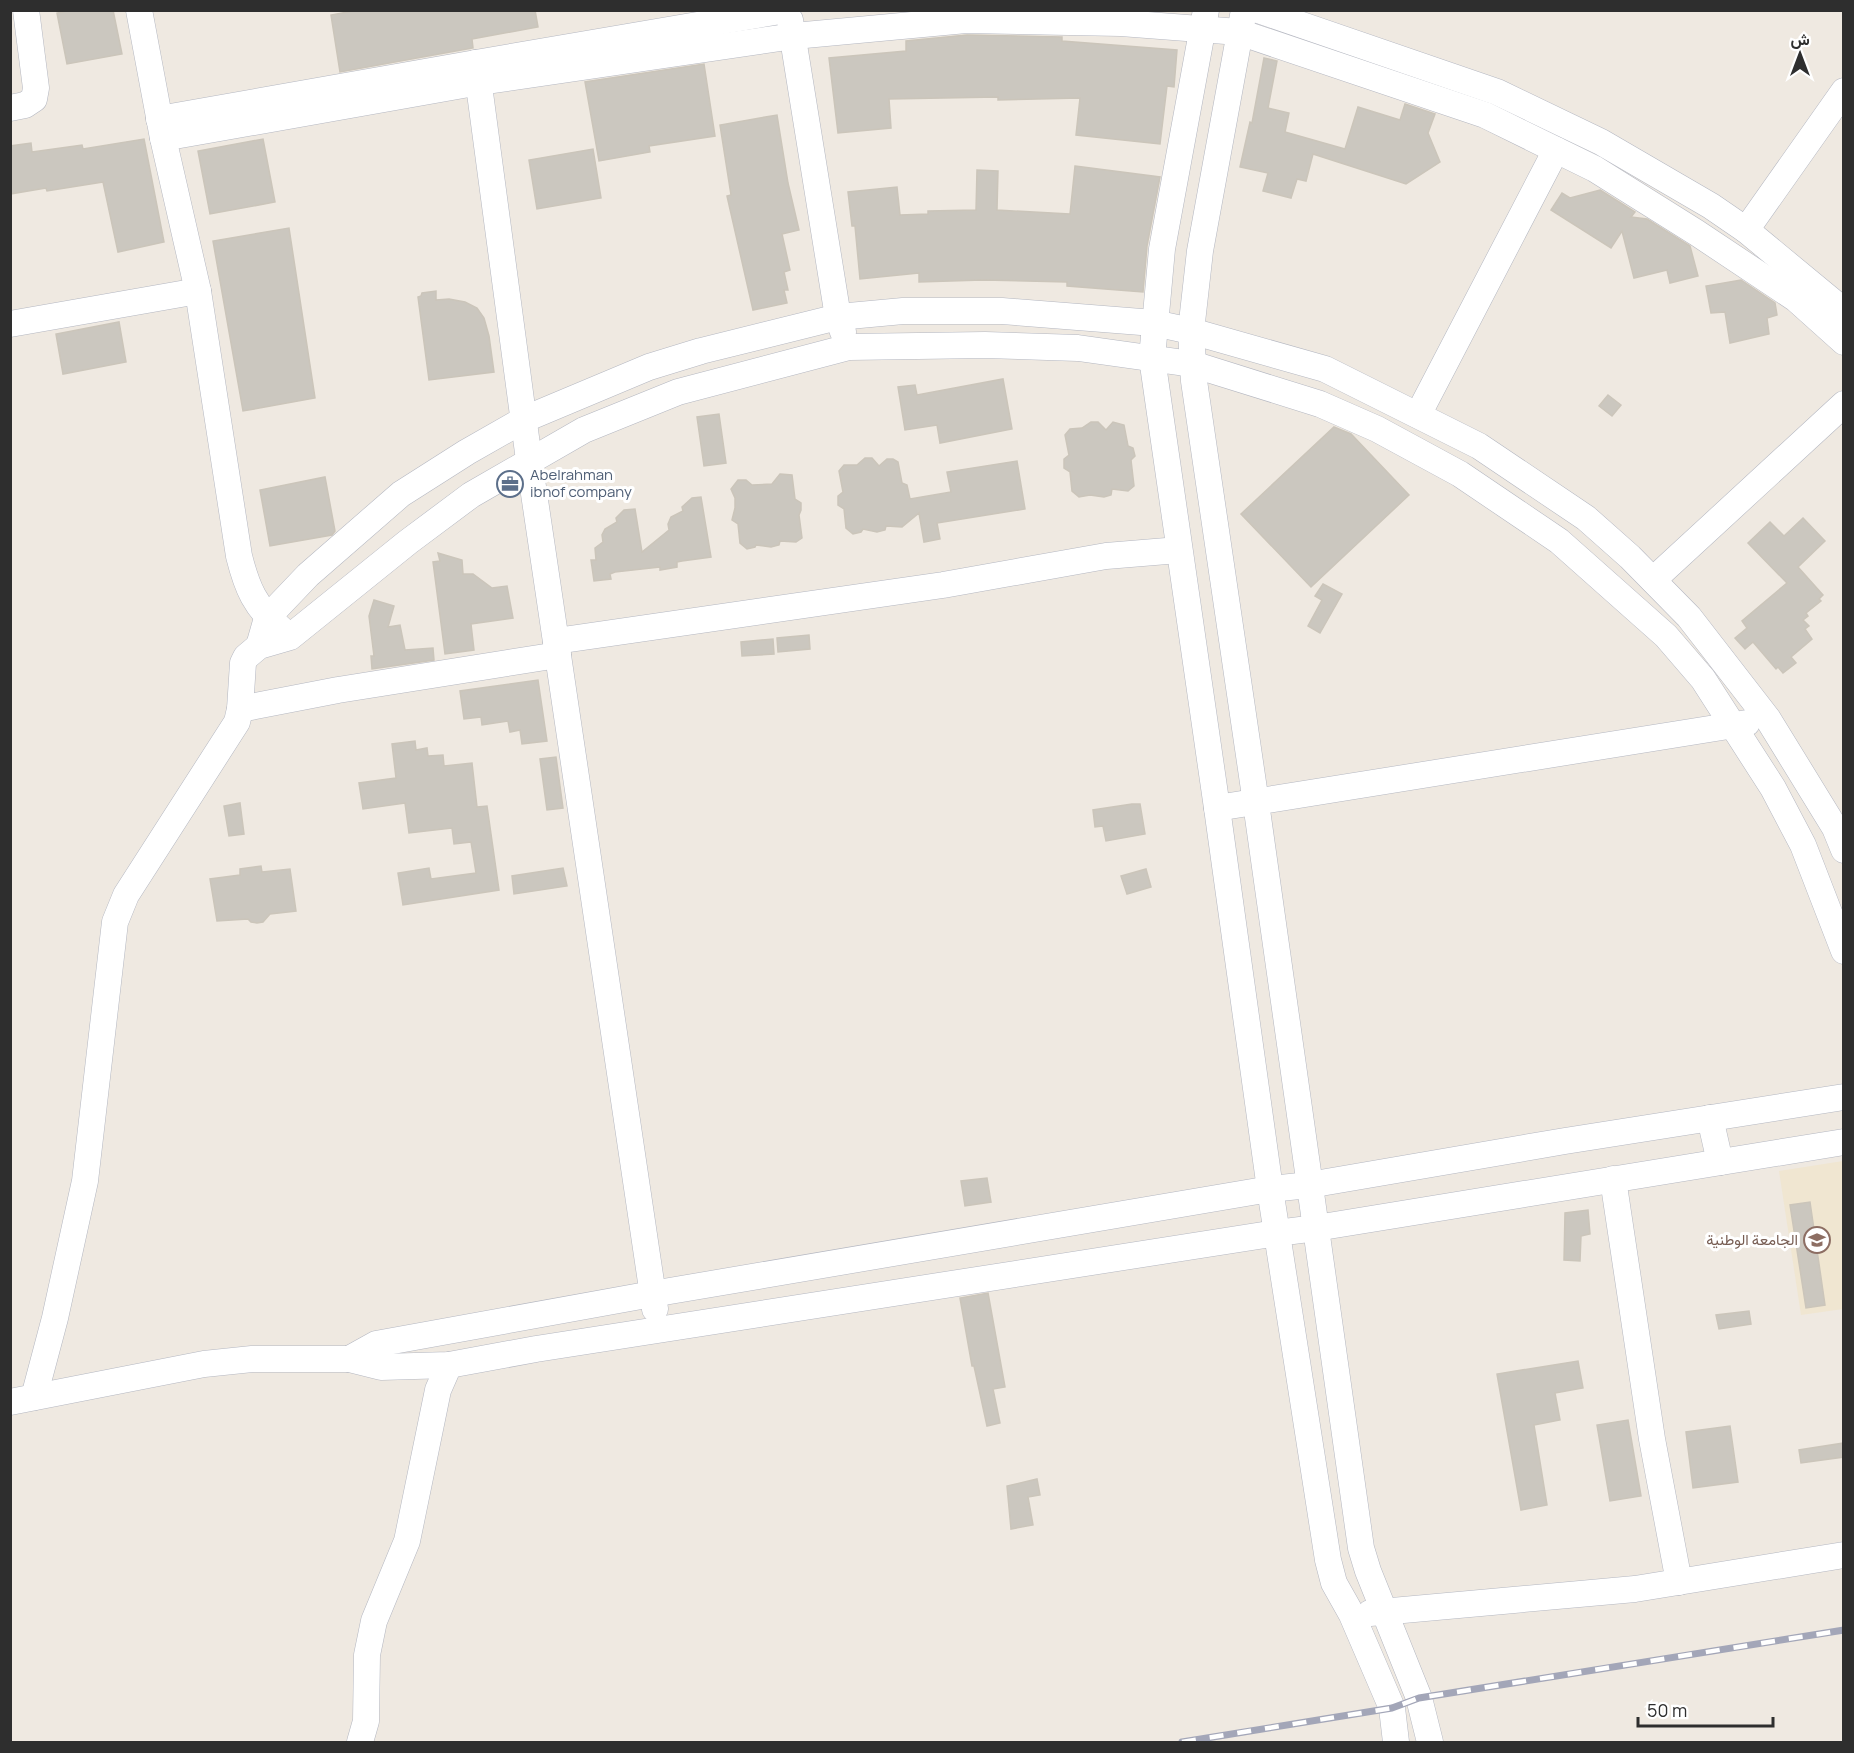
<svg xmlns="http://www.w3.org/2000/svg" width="1854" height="1753" viewBox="0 0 1854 1753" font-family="Manrope,Vazirmatn,sans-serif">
	<rect width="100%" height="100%" fill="#efe9e1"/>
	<path fill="#f0e6d1" d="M1843,1161V1309L1801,1315L1779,1171Z"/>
	<g fill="#cbc7bf" stroke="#cbc5ba" stroke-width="1.5">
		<path d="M72,10H113L122,54L67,64L57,13Z"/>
		<path d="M358,10H535L538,27L472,39L473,48L340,72L331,15Z"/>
		<path d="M967,35L1062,37V41L1177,50L1174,87L1167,86L1160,144L1076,135L1080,98L998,100V97L889,99L891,128L838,133L829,58L906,51V41Z"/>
		<path d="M1264,58L1277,61L1268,108L1289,113L1285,132L1345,149L1358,107L1400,120L1405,104L1435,114L1428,133L1440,162L1406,184L1313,154L1306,181L1297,179L1291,198L1263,191L1268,173L1240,167L1250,122L1252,123Z"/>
		<path d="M704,64L715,136L649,146L650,152L599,161L585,82Z"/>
		<path d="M777,115L788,183L799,230L782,234L790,270L784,272L788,290H784L787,303L753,310L727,196L731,195L720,125Z"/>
		<path d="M144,139L164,242L118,252L103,182L47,191L46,188L10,194V146L31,143L32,152L82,145L83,149Z"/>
		<path d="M263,139L275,202L210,214L198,151Z"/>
		<path d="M593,149L601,198L537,209L529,160Z"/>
		<path d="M1075,166L1160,177L1147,246L1143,292L1067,286V282L983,280L919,282V273L860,279L855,226H852L848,192L897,187L900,215L928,214V211L976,210L977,170L998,171L997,210L1070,214Z"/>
		<path d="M1600,190L1635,212L1631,217L1647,219L1690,246L1698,276L1670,283L1667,270L1634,278L1622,231L1611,248L1551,210L1562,193L1570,198Z"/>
		<path d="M289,228L315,398L243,411L213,241Z"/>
		<path d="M1741,280L1775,303L1777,315L1767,318L1769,334L1730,343L1725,312L1711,313L1706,286Z"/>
		<path d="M436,291V300L449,299L465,302L477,308L484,318L489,336L494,372L429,380L418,297L421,296L422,293Z"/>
		<path d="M119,322L126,362L63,374L56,334Z"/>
		<path d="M1003,379L1012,429L940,443L937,425L905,430L898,387L915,385L917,395Z"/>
		<path d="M1608,395L1621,405L1612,416L1599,406Z"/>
		<path d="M719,414L726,463L704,466L697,417Z"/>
		<path d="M1091,422H1098L1106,430L1113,422L1124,425L1128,446L1133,448L1135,456L1131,460L1134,486L1128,491L1112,489L1111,495L1104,497L1090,495L1079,497L1072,491L1070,472L1064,468V459L1069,455L1065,435L1070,429L1082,428Z"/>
		<path d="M1334,427L1351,434L1409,495L1311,587L1241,514Z"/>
		<path d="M865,458H872L879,466L887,459H893L898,462L902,483L907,485L910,499L951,492L947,472L1017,461L1025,509L937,523L940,539L924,542L919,513L902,527L886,526L885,530L877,532L863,529L861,532L853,534L846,528L844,509L838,505V496L843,492L839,471L844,465H857Z"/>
		<path d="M780,474L792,475L795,499L801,503V510L799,515L802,538L796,542L780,541L779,545L771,547L756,545L755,547L747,549L740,543L738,524L732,520L735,508V498L731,489L738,480H746L752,485L772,484Z"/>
		<path d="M325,477L335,531L332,535L270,546L260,490Z"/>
		<path d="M701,497L711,557L682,561L677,562V567L660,570V567L615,572L610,574L611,579L594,581L591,560H596L595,548L603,542L602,535L605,529L617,522L616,518L624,510L635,509L642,552L669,530L668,524L671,517L683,511L682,507L692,498Z"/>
		<path d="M1803,518L1825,541L1798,567L1823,595L1819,599L1821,601L1806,613L1808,616L1803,620L1809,626L1805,629L1812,639L1791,657L1796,663L1783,673L1778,667L1776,669L1753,642L1745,649L1735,638L1747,628L1742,621L1787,583L1748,543L1770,522L1784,536Z"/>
		<path d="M438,553L462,560L463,574H473L492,588L507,586L513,618L471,624L474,650L445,654L433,562L440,561Z"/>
		<path d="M1323,584L1342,594L1320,633L1308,626L1322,600L1315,596Z"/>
		<path d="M374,600L394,606L388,627L400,625L405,650L433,648L434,660L372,669L371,656H374L369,616Z"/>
		<path d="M809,635L810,649L778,652L777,638Z"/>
		<path d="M773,639L774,654L742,656L741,642Z"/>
		<path d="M538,680L547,741L522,744L520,730L510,732L508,721L482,725L481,717L464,719L460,691Z"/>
		<path d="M415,741L416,750L427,748L428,756L443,755L444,766L472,763L477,807L487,806L499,890L403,905L398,873L429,868L431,879L476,873L471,842L454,844L452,828L409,833L405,803L363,809L359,783L396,778L392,744Z"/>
		<path d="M556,757L563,808L547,810L540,759Z"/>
		<path d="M240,803L244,834L229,836L224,806Z"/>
		<path d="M1132,804H1140L1145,834L1106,841L1103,826L1095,827L1093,810Z"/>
		<path d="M261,866L262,872L290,869L296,911L270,914L263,922L257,923L251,922L248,919L217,921L210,879L240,875V869Z"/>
		<path d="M563,868L567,886L514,894L512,876Z"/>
		<path d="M1146,869L1151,887L1127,894L1121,876Z"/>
		<path d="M987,1178L991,1202L965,1206L961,1181Z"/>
		<path d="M1810,1202L1825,1305L1806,1308L1790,1205Z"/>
		<path d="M1588,1210L1590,1234L1581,1236L1580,1261L1564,1260L1565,1213Z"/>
		<path d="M988,1293L1005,1387L993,1389L1000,1423L987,1426L974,1366H972L960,1298Z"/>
		<path d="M1749,1311L1751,1324L1719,1329L1716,1315Z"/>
		<path d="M1578,1361L1583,1388L1555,1393L1560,1420L1534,1425L1547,1505L1521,1510L1497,1374Z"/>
		<path d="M1628,1420L1641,1496L1610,1501L1597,1425Z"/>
		<path d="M1730,1426L1738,1482L1693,1488L1686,1432Z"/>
		<path d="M1844,1443V1457L1801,1463L1799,1450Z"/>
		<path d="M1037,1479L1040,1495L1028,1497L1033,1525L1011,1529L1007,1486Z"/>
	</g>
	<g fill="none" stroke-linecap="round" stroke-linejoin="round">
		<defs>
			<g id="minor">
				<path d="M139,10L163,138L198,291L239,556C247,588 255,607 281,629"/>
				<path d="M1206,10L1162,249L1152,358L1217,808L1270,1189L1328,1560L1334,1583L1352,1615L1392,1708L1396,1742"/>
				<path d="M1244,10L1200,251L1191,331L1194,381L1256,803L1361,1548L1368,1571L1419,1698L1430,1742"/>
				<path d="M1258,10L1497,92L1601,142L1711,206L1746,230L1844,311"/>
				<path d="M790,20L838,317L843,332"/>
				<path d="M476,63L529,460L655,1309"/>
				<path d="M10,108L25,105L34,99L36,88L26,10"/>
				<path d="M159,119L476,63L786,10"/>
				<path d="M163,138L480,82L794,36L966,20L1121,23L1239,32L1485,115L1595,169L1697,233L1796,299L1844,342"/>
				<path d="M1746,230L1844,91"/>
				<path d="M10,324L198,291"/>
				<path d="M1418,415L1556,150"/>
				<path d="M1653,580L1844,404"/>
				<path d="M556,641L943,585L1106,556L1179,550"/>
				<path d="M259,646L267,618L308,575L401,494L467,452L525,419L649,367L701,351L838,317L903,311H1002L1154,323L1191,331L1325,369L1479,446L1586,518L1630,557L1689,617L1768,719L1835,828L1844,850"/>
				<path d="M240,709L338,690L558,655"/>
				<path d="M1217,808L1747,723"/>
				<path d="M1710,1118L1720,1162"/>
				<path d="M1613,1179L1652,1439L1679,1582"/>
				<path d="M349,1359L376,1344L652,1294L1270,1189L1309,1185L1565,1141L1844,1097"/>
				<path d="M34,1397L55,1318L85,1181L115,922L126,895L237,722L240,709L243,663L246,657L259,646L290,637L408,542L471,495L584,430L678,392L849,347L985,345L1078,348L1192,364L1320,404L1377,429L1460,474L1559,541L1666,636L1703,679L1773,788L1803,845L1844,951"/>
				<path d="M10,1402L204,1364L252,1359H349L381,1367L449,1365L536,1349L1277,1233L1316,1228L1844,1142"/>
				<path d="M1370,1613L1635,1589L1844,1555"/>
				<path d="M360,1742L366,1721L367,1655L374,1621L407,1541L438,1390L449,1365"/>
			</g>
		</defs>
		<use href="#minor" stroke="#b4b7c1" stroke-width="27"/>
		<use href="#minor" stroke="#fff" stroke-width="26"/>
		<defs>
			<path id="rail" d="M1182,1742L1392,1708L1419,1698L1844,1630"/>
		</defs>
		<use href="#rail" stroke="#a3a6b8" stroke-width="7"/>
		<use href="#rail" stroke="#fff" stroke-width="4.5" stroke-dasharray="14" stroke-linecap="butt"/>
	</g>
	<defs>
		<symbol id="office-ring" viewBox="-11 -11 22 22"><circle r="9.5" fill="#fff" stroke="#5c6f8a" stroke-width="1.5"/><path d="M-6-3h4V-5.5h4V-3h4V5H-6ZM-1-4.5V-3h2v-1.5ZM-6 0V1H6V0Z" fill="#5c6f8a"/></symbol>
		<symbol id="university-ring" viewBox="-11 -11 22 22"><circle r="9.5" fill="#fff" stroke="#8d6e63" stroke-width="1.5"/><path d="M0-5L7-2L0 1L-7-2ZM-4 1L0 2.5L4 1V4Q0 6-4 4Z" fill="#8d6e63"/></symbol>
	</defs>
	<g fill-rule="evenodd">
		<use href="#office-ring" x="495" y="469" width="30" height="30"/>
		<use href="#university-ring" x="1802" y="1225" width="30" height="30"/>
	</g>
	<g text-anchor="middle" stroke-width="6" stroke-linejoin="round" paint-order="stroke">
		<g font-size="15" fill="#4e5e75" stroke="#fff" text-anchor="start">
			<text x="530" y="480">Abelrahman<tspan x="530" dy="17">ibnof company</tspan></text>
		</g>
		<g font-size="15" fill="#785e54" stroke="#fff" text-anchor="end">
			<text x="1798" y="1245">الجامعة الوطنية</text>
		</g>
	</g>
	<rect width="1854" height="1753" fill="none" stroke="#2e2e2e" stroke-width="24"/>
	<g transform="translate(1800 54)" stroke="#ffffff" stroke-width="4.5" paint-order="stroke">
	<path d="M0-4.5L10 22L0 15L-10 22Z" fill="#2e2e2e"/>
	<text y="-9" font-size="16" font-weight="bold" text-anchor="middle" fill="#2e2e2e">ش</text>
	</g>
	<path d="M1638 1717v9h135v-9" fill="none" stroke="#2e2e2e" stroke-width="3"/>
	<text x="1647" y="1717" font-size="18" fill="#2e2e2e" stroke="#ffffff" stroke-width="4.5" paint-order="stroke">50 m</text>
</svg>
